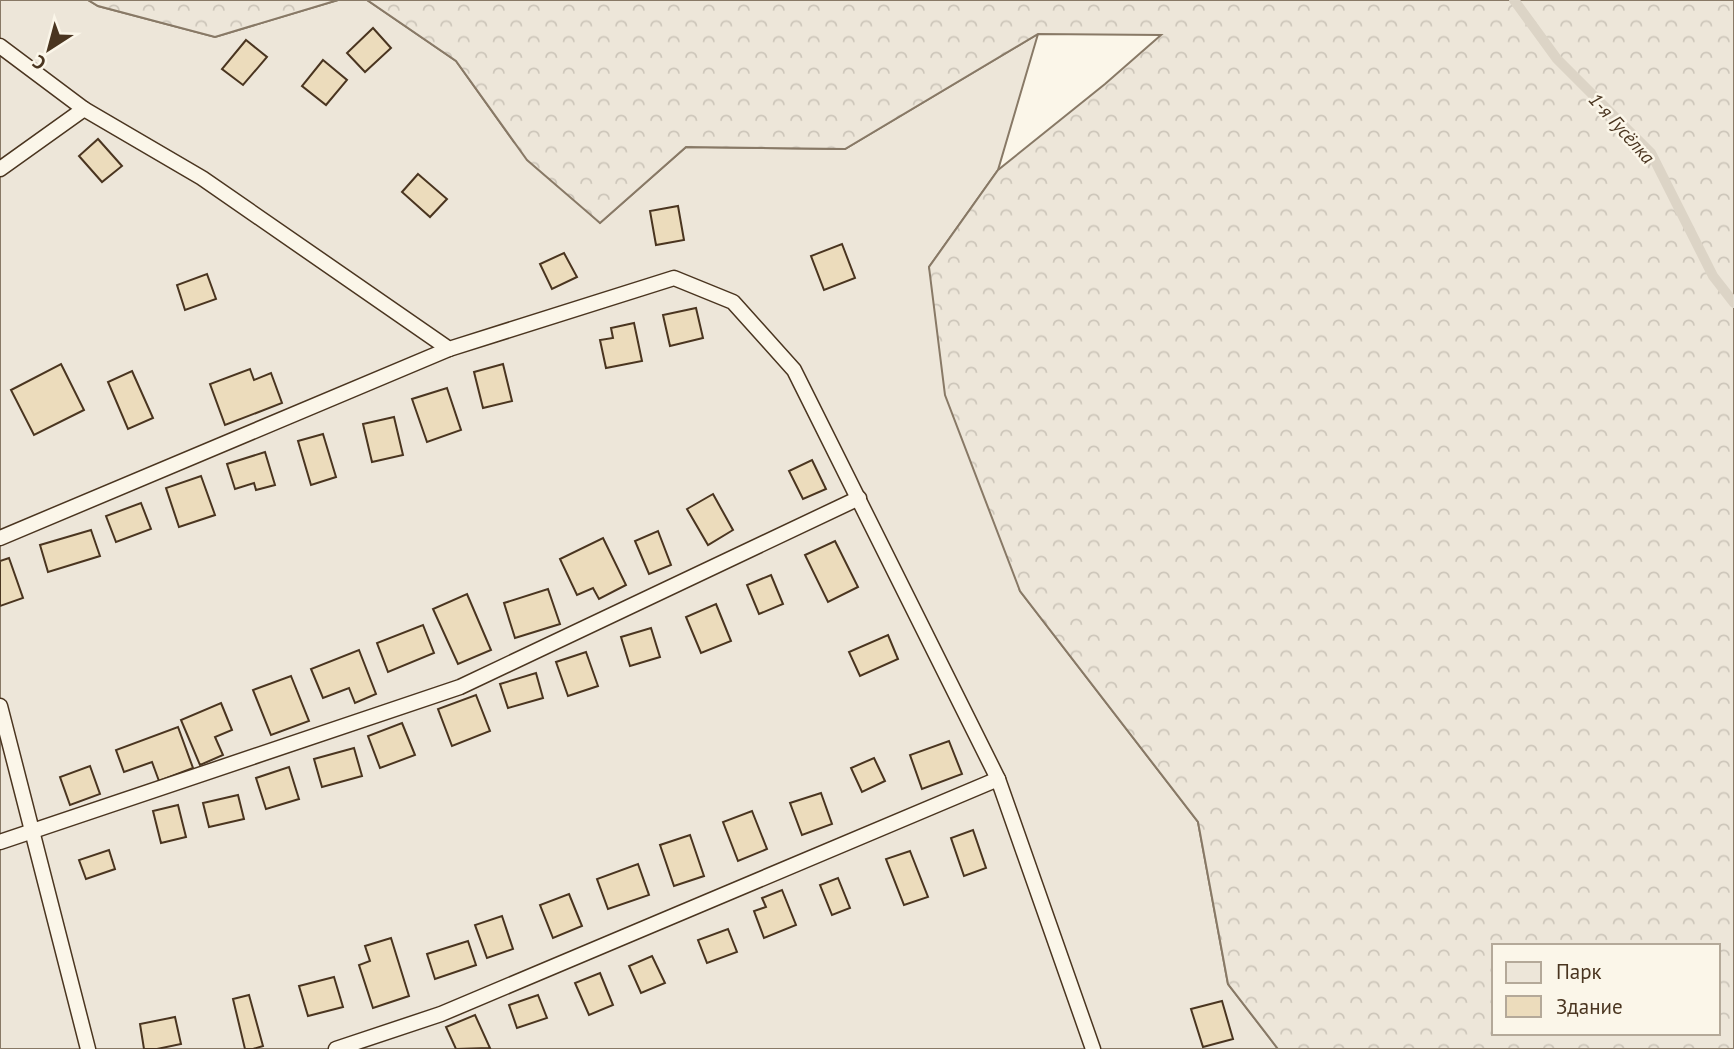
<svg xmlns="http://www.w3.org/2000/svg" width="1734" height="1049" viewBox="0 0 1734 1049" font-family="'PT Sans',sans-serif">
	<defs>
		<pattern id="forest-crowns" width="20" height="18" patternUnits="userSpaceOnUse" patternTransform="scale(1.75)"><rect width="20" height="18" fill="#ede6d9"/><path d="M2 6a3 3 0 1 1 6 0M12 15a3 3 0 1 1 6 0" fill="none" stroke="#cdc6ba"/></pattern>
	</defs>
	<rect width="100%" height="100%" fill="#fbf6e9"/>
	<path fill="#ede6d9" stroke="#887966" stroke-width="2" d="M0,0H88L98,6L215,37L338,0H367L456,61L514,142L600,223L686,147L845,149L1038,34L998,170L929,267L1020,591L1198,822L1228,984L1278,1049H0Z"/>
	<g fill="url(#forest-crowns)" stroke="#887966" stroke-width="2" fill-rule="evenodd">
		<path d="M88,0H338L215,37L98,6Z"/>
		<path d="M367,0H1734V1049H1278L1228,984L1198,822L1020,591L945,395L929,267L998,170L1105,84L1161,35L1038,34L845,149L686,147L600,223L527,160L456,61ZM1494,946H1718V1033H1494Z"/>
	</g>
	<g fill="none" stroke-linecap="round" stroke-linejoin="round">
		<path stroke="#dcd4c6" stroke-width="10" d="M1514,0L1557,59L1651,153L1713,276L1734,303"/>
	</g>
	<g fill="#ecdcbc" stroke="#4a3520" stroke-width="2">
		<path d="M373,28L391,48L365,72L347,53Z"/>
		<path d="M246,40L267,57L243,85L222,69Z"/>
		<path d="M323,60L347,80L326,105L302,86Z"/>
		<path d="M98,139L122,166L102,182L79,156Z"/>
		<path d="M418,174L447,199L430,217L402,192Z"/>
		<path d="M678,206L684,240L656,245L650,211Z"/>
		<path d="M842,244L855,278L824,290L811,256Z"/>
		<path d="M564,253L577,277L552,289L540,264Z"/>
		<path d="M207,274L216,299L185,310L177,285Z"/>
		<path d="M696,308L703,338L670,346L663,315Z"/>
		<path d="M634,323L642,361L606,368L600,340L613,338L611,328Z"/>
		<path d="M61,364L84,410L34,435L11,390Z"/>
		<path d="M503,364L512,401L483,408L474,372Z"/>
		<path d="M250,369L254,380L271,373L282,403L225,425L210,384Z"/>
		<path d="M132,371L153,418L128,429L108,382Z"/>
		<path d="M447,388L461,430L427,442L412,399Z"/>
		<path d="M394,417L403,455L372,462L363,424Z"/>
		<path d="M323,434L336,477L311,485L298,441Z"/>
		<path d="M265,452L275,485L256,490L254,483L235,489L227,464Z"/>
		<path d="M812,460L826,489L803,499L789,471Z"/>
		<path d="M201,476L215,515L179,527L166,488Z"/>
		<path d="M713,494L733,530L708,545L687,509Z"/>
		<path d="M141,503L151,529L116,542L106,516Z"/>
		<path d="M91,530L100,556L48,572L40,545Z"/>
		<path d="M658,531L671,565L649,574L635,541Z"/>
		<path d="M603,538L626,585L599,599L593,588L577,595L560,559Z"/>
		<path d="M835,541L858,587L828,602L805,555Z"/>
		<path d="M9,558L23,598L0,606V561Z"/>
		<path d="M771,575L783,604L759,614L747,585Z"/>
		<path d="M548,589L560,624L515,638L504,603Z"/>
		<path d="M467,594L491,650L458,664L433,609Z"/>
		<path d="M716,604L731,641L701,653L686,617Z"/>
		<path d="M423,625L434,653L388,672L377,643Z"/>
		<path d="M651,628L660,657L630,666L621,637Z"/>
		<path d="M888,635L898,659L860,676L849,652Z"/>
		<path d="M359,650L376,694L355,703L349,688L323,698L311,669Z"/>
		<path d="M586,652L598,686L568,696L556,662Z"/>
		<path d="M536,673L543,698L508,708L500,684Z"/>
		<path d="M291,676L309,721L271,735L253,690Z"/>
		<path d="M476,695L490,731L452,746L438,709Z"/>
		<path d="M221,703L232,730L215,737L223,755L200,765L181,720Z"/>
		<path d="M402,723L415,755L380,768L368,736Z"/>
		<path d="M178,727L193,768L159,781L152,762L124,772L116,750Z"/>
		<path d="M949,741L962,774L922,789L910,755Z"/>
		<path d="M354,748L362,776L322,787L314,759Z"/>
		<path d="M874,758L885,781L862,792L851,768Z"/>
		<path d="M90,766L100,794L70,805L60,777Z"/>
		<path d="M289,767L299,799L266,809L256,778Z"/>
		<path d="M821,793L832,824L802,835L790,803Z"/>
		<path d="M238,795L244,819L209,827L203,803Z"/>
		<path d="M178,805L186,837L161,843L153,811Z"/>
		<path d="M752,811L767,849L738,861L723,822Z"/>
		<path d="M973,830L986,868L964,876L951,838Z"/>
		<path d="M690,835L704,876L674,886L660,845Z"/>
		<path d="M109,850L115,869L86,879L79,860Z"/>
		<path d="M910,851L928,897L904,905L886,859Z"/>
		<path d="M638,864L649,895L608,909L597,879Z"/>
		<path d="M838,878L850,908L832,915L820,885Z"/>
		<path d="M782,890L796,925L764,938L754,911L766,907L762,898Z"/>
		<path d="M569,894L582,926L553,938L540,905Z"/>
		<path d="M502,916L513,949L487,958L475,925Z"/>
		<path d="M728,929L737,952L707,963L698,940Z"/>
		<path d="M391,938L409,996L373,1008L359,965L370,961L365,946Z"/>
		<path d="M468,941L476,965L435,979L427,954Z"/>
		<path d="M652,956L665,983L641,993L629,966Z"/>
		<path d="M600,973L613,1005L589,1015L575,983Z"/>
		<path d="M334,977L343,1007L308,1016L299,986Z"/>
		<path d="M249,995L263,1046L253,1049H245L233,999Z"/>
		<path d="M538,995L547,1018L517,1028L509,1005Z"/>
		<path d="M1222,1001L1233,1039L1203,1047L1191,1009Z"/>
		<path d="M475,1015L490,1048L456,1049L446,1027Z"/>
		<path d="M175,1017L181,1044L157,1049H144L140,1024Z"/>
	</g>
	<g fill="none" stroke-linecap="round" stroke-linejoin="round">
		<defs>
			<g id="lane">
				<path d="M0,46L84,109L202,178L449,349L674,278L733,302L794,370L998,779L1093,1049"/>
				<path d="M0,169L84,109"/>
				<path d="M0,538L449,349"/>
				<path d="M0,706L88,1049"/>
				<path d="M0,842L460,687L859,498"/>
				<path d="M336,1049L441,1014L998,779"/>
			</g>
		</defs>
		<use href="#lane" stroke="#4a3520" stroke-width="17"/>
		<use href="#lane" stroke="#fbf6e9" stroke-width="14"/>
	</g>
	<g text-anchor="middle" stroke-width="5" stroke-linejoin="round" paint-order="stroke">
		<g font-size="19" font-style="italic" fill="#4a3520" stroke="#fbf6e9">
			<text transform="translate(1622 128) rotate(48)" y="7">1-я Гусёлка</text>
		</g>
	</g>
	<rect x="1492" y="944" width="228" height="91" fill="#fbf6e9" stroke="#b4a999" stroke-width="2"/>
	<rect x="1506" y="962" width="35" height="21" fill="#ede6d9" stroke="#b4a999" stroke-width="2"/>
	<text x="1556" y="979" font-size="21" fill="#4a3520">Парк</text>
	<rect x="1506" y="996" width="35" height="21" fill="#ecdcbc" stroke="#b4a999" stroke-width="2"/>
	<text x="1556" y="1014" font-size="21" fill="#4a3520">Здание</text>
	<g transform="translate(49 49) rotate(216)" stroke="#fbf6e9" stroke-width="5" paint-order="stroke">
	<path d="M0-5L12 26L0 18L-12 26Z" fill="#4a3520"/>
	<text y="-10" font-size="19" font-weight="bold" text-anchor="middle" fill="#4a3520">С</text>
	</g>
</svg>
